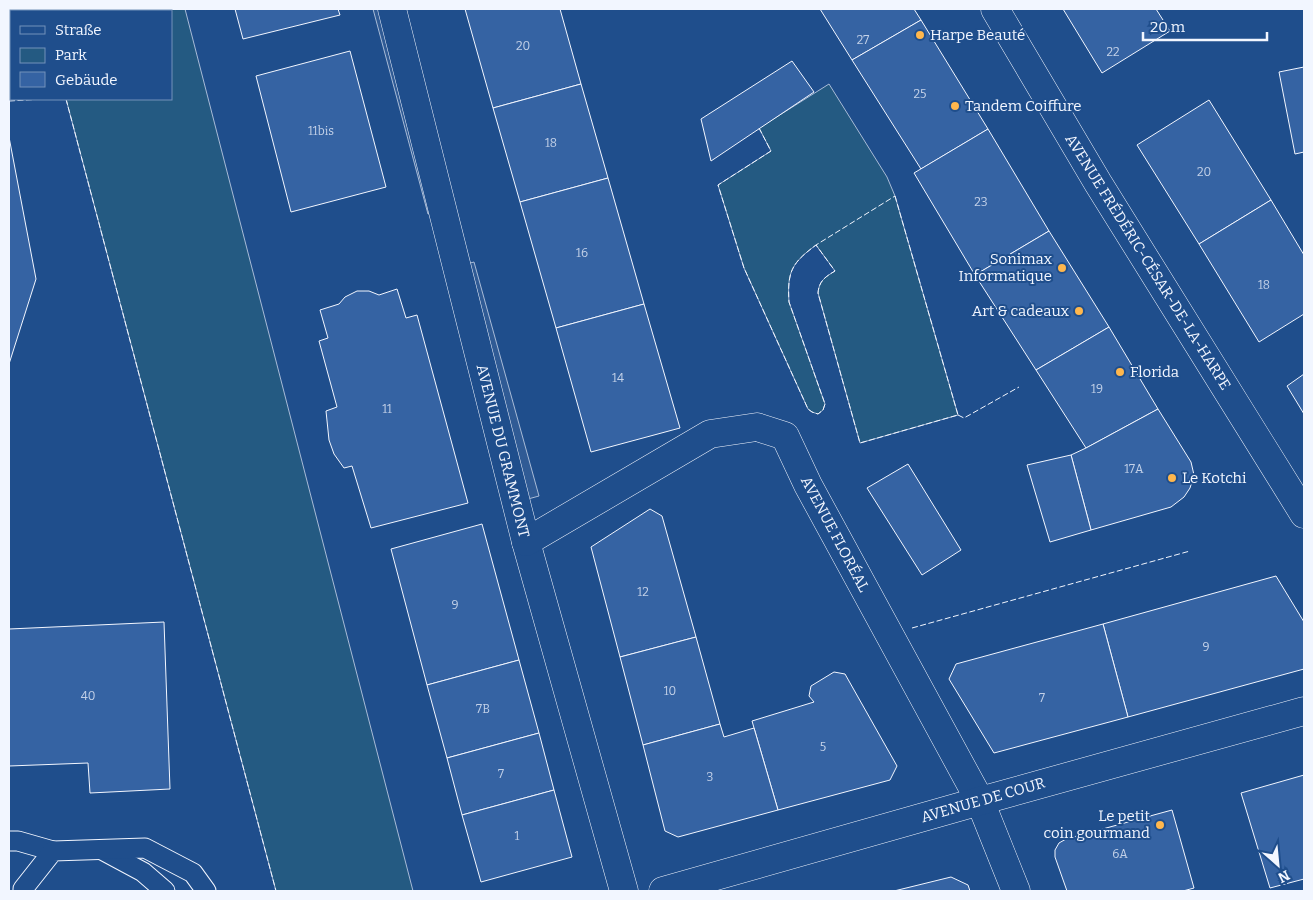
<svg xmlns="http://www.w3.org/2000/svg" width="1313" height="900" viewBox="0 0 1313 900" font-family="Bitter,serif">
	<rect width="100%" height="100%" fill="#1f4e8c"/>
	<g fill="#245a82" stroke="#a8bbd7">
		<path d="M39,9H185L413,891H276L66,99H171V11H40Z"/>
		<path d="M829,84L887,177L895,196L958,415L860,443L818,293C819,281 825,277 835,271L816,245C792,263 787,271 789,302L825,404L823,410L818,414L812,412L808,409L744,268L718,185L771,151L759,128Z"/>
	</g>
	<g fill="#305b95" stroke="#a8bbd7">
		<path d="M373,9H387L441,210L428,214Z"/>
		<path d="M474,262L539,496L528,499L463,265Z"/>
	</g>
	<g fill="#3563a3" stroke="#f2f6ff">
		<path d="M235,9H338L340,15L243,39Z"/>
		<path d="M465,9H560L581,84L493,108Z"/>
		<path d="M820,9H914L921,20L852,60Z"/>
		<path d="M1063,9H1156L1170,31L1102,73Z"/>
		<path d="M921,20L988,129L921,169L852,60Z"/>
		<path d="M350,51L386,187L291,212L256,76Z"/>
		<path d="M792,61L814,92L711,161L701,119Z"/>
		<path d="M1304,67V152L1295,154L1279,72Z"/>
		<path d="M581,84L608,178L520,202L493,108Z"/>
		<path d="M1209,100L1271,200L1199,244L1137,145Z"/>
		<path d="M988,129L1049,231L975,275L914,173Z"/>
		<path d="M9,137L36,279L9,364Z"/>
		<path d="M608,178L644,304L556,328L520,202Z"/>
		<path d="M1271,200L1304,255V314L1259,342L1199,244Z"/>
		<path d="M1049,231L1109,327L1036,370L975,275Z"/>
		<path d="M397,289L406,318L417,315L468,503L371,528L352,466L344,468L334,454L329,440L326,411L337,407L319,341L328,338L320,310L339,304L345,297L357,291H369L379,295Z"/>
		<path d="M644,304L680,428L591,452L556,328Z"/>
		<path d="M1109,327L1158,409L1086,448L1036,370Z"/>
		<path d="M1304,374V414L1287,386Z"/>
		<path d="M1158,409L1191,462L1194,475L1190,488L1184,497L1171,507L1091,530L1071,455L1086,448Z"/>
		<path d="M1071,455L1091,530L1050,542L1027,465Z"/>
		<path d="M908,464L961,550L922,575L867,488Z"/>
		<path d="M650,509L662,516L696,637L620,657L591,547Z"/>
		<path d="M482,524L519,660L427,685L391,549Z"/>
		<path d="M1276,576L1304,622V669L1128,717L1103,624Z"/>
		<path d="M164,622L170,789L90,793L88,763L9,766V629Z"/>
		<path d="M1103,624L1128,717L994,753L949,679L956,664Z"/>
		<path d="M696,637L720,724L643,745L620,657Z"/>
		<path d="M519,660L539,733L447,758L427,685Z"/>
		<path d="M834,672L845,674L897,766L890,780L778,810L752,721L814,702L809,696L811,686Z"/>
		<path d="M720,724L724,737L754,728L778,810L678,837L665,831L643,745Z"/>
		<path d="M539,733L554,790L462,815L447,758Z"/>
		<path d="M1304,775V879L1270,888L1241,793Z"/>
		<path d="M554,790L572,857L481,882L462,815Z"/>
		<path d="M1172,810L1194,888L1183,891H1067L1055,857V850L1059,843L1066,839Z"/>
		<path d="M951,877L968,885L970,891H894Z"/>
	</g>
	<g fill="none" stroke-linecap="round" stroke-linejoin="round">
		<defs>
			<g id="service">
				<path d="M9,841H18L53,851"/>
				<path d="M102,850L143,872L165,891"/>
				<path d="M23,891V889L53,851L145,848L193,873L206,891"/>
			</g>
			<g id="minor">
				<path d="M392,9L526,542L624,891"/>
				<path d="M526,542L710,434L757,427L785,436L808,485L980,801L1016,891"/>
			</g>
			<g id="tertiary">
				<path d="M995,9L1098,183L1304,514"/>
				<path d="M663,891L980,801L1304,711"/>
			</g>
		</defs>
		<use href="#service" stroke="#f2f6ff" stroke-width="21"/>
		<use href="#minor" stroke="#f2f6ff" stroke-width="29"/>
		<use href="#tertiary" stroke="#f2f6ff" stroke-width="29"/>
		<use href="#service" stroke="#1f4e8c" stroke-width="19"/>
		<use href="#minor" stroke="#1f4e8c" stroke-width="28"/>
		<use href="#tertiary" stroke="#1f4e8c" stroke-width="28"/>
		<g stroke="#f2f6ff" stroke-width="1" stroke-dasharray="6 2.5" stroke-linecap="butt">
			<path d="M66,99L276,891"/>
			<path d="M9,101L44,99"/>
			<path d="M759,128L771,151L718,185L744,268L808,409L812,412L818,414L823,410L825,404L789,302C787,271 792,263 816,245"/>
			<path d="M895,196L958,415L860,443L818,293C819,281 825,277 835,271L816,245Z"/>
			<path d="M958,415L964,418L1019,387"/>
			<path d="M912,628L1190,551"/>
		</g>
	</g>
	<g fill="#ffb74d" stroke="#1f4e8c" stroke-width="2">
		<circle cx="920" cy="35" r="5"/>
		<circle cx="955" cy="106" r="5"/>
		<circle cx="1062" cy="268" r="5"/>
		<circle cx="1079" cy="311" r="5"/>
		<circle cx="1120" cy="372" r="5"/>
		<circle cx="1172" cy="478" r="5"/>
		<circle cx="1160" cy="825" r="5"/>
	</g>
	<g text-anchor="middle" stroke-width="4" stroke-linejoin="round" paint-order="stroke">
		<g font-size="12" fill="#c3d1e8">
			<text x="863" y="44">27</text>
			<text x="523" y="50">20</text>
			<text x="1113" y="56">22</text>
			<text x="920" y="98">25</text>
			<text x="321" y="135">11bis</text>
			<text x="551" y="147">18</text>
			<text x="1204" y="176">20</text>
			<text x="981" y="206">23</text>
			<text x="582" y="257">16</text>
			<text x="1264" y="289">18</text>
			<text x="618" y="382">14</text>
			<text x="1097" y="393">19</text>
			<text x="387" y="413">11</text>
			<text x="1134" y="473">17A</text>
			<text x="643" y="596">12</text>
			<text x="455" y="609">9</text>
			<text x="1206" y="651">9</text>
			<text x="670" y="695">10</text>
			<text x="88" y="700">40</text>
			<text x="1042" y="702">7</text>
			<text x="483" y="713">7B</text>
			<text x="823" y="751">5</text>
			<text x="501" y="778">7</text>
			<text x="710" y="781">3</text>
			<text x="517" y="840">1</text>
			<text x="1120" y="858">6A</text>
		</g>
		<g font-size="15" fill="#f2f6ff" stroke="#1f4e8c" text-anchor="start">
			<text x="930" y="40">Harpe Beauté</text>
			<text x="965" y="111">Tandem Coiffure</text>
			<text x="1052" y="264" text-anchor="end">Sonimax<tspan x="1052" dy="17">Informatique</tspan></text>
			<text x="1069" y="316" text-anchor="end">Art &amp; cadeaux</text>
			<text x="1130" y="377">Florida</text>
			<text x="1182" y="483">Le Kotchi</text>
			<text x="1150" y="821" text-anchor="end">Le petit<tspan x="1150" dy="17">coin gourmand</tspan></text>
		</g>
		<g font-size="15" fill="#f2f6ff" stroke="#1f4e8c">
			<text transform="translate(1148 262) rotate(58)" y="5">AVENUE FRÉDÉRIC-CÉSAR-DE-LA-HARPE</text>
			<text transform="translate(503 451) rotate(76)" y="5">AVENUE DU GRAMMONT</text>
			<text transform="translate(835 534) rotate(62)" y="5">AVENUE FLORÉAL</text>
			<text transform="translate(983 800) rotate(-16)" y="5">AVENUE DE COUR</text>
		</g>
	</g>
	<rect width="1313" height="900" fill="none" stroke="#f2f6ff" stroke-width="20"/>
	<rect x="10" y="10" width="162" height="90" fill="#1f4e8c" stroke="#7391ba"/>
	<rect x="20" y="26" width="25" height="8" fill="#1f4e8c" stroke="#7391ba"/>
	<text x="55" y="35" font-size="15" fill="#f2f6ff">Straße</text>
	<rect x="20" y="48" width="25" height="15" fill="#245a82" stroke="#7391ba"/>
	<text x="55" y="60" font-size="15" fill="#f2f6ff">Park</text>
	<rect x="20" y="72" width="25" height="15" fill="#3563a3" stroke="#7391ba"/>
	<text x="55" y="85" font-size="15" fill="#f2f6ff">Gebäude</text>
	<g transform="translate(1278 865) rotate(153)" stroke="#1f4e8c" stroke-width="4" paint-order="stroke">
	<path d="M0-4L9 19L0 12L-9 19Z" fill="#f2f6ff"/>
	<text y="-8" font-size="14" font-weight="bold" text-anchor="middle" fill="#f2f6ff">N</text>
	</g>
	<path d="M1143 32v8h124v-8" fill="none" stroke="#f2f6ff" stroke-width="2.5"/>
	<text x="1150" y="32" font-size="15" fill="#f2f6ff" stroke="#1f4e8c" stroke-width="4" paint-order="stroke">20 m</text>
</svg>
